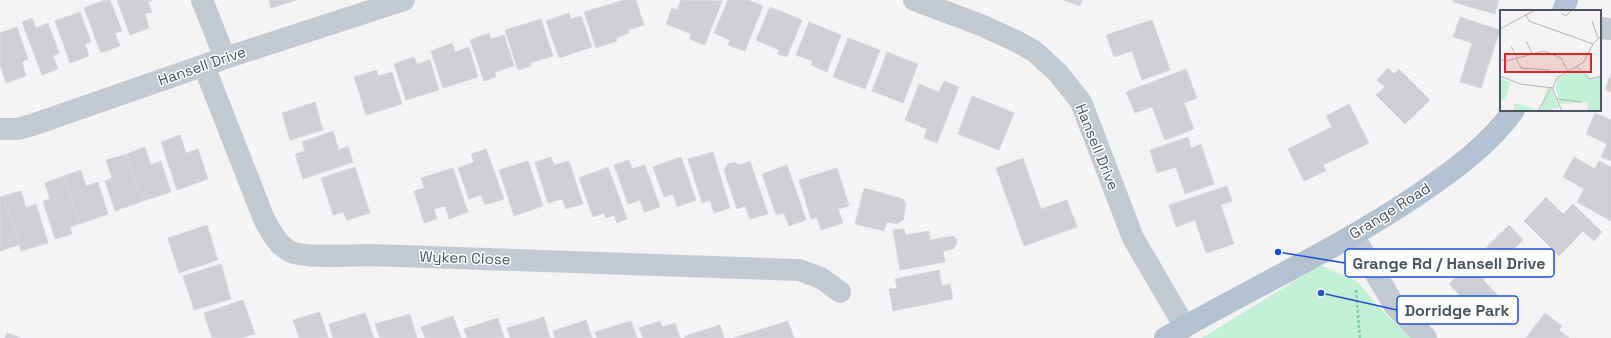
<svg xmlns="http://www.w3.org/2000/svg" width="1611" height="338" viewBox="0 0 1611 338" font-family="'Space Grotesk',sans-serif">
	<rect width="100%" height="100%" fill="#f5f3f3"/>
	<path fill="#c3f1d5" d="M1320,265L1357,281L1378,306L1411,338H1202Z"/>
	<g fill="#cdcfd5" stroke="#d7d9de">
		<path d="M105,0H110L122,31L115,33L120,46L101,53L84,8Z"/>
		<path d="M117,0H153L148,2L152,12L145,14L149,28L130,35Z"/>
		<path d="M269,0H296L271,8Z"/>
		<path d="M624,0H636L644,25L628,30L629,33L616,38L617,41L596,48L584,12Z"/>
		<path d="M681,0L722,1L705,45L690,39L691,34L666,24L672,8L677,10Z"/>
		<path d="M728,0H748L763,6L745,51L728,45L730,40L714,33Z"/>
		<path d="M1063,0H1082L1080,6Z"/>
		<path d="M1454,0H1499L1495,14L1453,2Z"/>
		<path d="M770,7L802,20L787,57L778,54L779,50L756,40Z"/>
		<path d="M80,12L91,42L85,44L89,56L70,63L55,21Z"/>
		<path d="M569,13L571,19L581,16L592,47L559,58L546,21Z"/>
		<path d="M1460,17L1500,30L1481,88L1460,82L1472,43L1453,37Z"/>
		<path d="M32,18L36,28L48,23L59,53L53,56L58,69L42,75L22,22Z"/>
		<path d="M541,19L553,56L530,63L531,66L518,70L505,30Z"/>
		<path d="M1152,20L1170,70L1142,80L1132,51L1114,57L1106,35Z"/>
		<path d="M809,22L841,35L827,72L811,65L813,61L796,55Z"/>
		<path d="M17,27L28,59L22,62L26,76L6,83L0,65V33Z"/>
		<path d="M489,33L491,39L504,35L514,66L495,72L496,77L484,81L470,40Z"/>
		<path d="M848,38L880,50L865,89L833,77Z"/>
		<path d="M452,43L455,52L469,47L478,77L443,88L431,51Z"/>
		<path d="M887,52L918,64L903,103L872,91Z"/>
		<path d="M414,57L417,64L430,60L439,90L406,100L394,64Z"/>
		<path d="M1388,68L1394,74L1399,69L1430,100L1405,124L1376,95L1385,87L1377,80Z"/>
		<path d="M1186,69L1197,98L1184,103L1194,129L1165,140L1152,107L1135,113L1126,92Z"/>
		<path d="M377,70L378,76L392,72L402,104L366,115L354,77Z"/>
		<path d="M1611,74V92L1605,89Z"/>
		<path d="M944,81L959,87L937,143L924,138L927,129L905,120L919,84L939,92Z"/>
		<path d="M972,96L1014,113L999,150L958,134Z"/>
		<path d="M315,102L323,130L290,140L282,113Z"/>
		<path d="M1349,104L1369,143L1323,165L1326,171L1304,181L1288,149L1332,127L1326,116Z"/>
		<path d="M1595,113L1611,120V161L1601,157L1607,144L1586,134Z"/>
		<path d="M333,131L339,150L348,146L353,162L303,179L295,154L305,151L302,142Z"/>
		<path d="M180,135L186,153L198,149L208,179L177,190L161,142Z"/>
		<path d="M1188,137L1191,148L1201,144L1214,184L1185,194L1176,167L1157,173L1150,150Z"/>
		<path d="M145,147L151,165L161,161L171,192L143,201L127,154Z"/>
		<path d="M486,149L504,199L485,205L481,195L469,199L458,168L474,162L471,154Z"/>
		<path d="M713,152L730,208L714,213L710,200L702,203L688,159Z"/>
		<path d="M127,154L143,201L115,211L105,181L112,178L106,160Z"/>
		<path d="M551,157L554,165L569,161L583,204L566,209L562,199L548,203L535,162Z"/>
		<path d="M681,157L696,200L677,207L673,194L664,197L653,167Z"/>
		<path d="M1574,157L1595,169L1599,161L1611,167V221L1577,202L1584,189L1563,177Z"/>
		<path d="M1023,158L1041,209L1067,200L1077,227L1024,246L996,168Z"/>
		<path d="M629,160L632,169L645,165L660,207L644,212L640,200L628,204L614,165Z"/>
		<path d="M528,161L543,206L514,216L499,170Z"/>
		<path d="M750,161L768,214L750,219L745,206L737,209L724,170L728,164L735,162L739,165Z"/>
		<path d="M787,165L806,220L789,226L784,213L776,215L762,174Z"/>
		<path d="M355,167L370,213L347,220L343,212L333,215L321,178Z"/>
		<path d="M608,167L627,219L617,223L614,215L606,218L604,213L593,217L579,178Z"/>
		<path d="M453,168L468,212L449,219L445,206L434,209L437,219L424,223L414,191L424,188L421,178Z"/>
		<path d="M837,168L849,206L838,209L843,223L821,230L817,217L811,219L799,180Z"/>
		<path d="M81,170L86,186L98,182L108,214L79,224L64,176Z"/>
		<path d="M64,176L79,224L70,227L72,234L55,239L43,201L50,199L45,183Z"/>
		<path d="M1227,186L1232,201L1221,205L1234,244L1206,253L1195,220L1176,227L1169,205Z"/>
		<path d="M864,188L903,199L906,204L903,220L897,224L887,222L884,231L855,224Z"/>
		<path d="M21,191L26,208L36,204L48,243L21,251L3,196Z"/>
		<path d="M3,196L19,245L0,251V197Z"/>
		<path d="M1546,197L1563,214L1573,204L1602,232L1594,241L1583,231L1559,256L1524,221Z"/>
		<path d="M207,225L218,260L179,273L168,238Z"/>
		<path d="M1509,225L1523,240L1483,280L1507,305L1488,324L1449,284Z"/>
		<path d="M904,229L906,235L929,231L930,240L953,236L956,239L957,244L953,249L943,251L945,262L900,270L893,230Z"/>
		<path d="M221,264L231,299L194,310L183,276Z"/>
		<path d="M939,270L942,286L950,284L953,299L893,311L889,289L897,288L895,279Z"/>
		<path d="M243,300L255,334L241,338H212L204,313Z"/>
		<path d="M320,312L328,338H299L293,320Z"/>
		<path d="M365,313L374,338H333L329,324Z"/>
		<path d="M1545,313L1562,326L1559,330L1569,338H1526Z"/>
		<path d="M410,314L417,338H380L375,324Z"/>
		<path d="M453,316L461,338H425L421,327Z"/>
		<path d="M544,317L550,338H510L507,328Z"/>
		<path d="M498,318L504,338H467L464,329Z"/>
		<path d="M586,320L592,338H555L553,331Z"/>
		<path d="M631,321L637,338H597L595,332Z"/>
		<path d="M660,321L662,327L675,323L680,338H643L639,328Z"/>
		<path d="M788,321L794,338H733Z"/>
		<path d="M720,325L724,338H685V336Z"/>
		<path d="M7,333L21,338H5Z"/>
	</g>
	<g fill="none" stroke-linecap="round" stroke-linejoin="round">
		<path stroke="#7ad0a6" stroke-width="2.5" stroke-dasharray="3 2" stroke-linecap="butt" d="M1356,290L1360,338"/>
		<g stroke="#c1cad2" stroke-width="22">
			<path d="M202,0L225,58"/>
			<path d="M914,0L981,25L1018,42L1034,51L1058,73L1081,102L1133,238L1185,327"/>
			<path d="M1600,28L1611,29"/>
			<path d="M204,66L264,219C271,232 279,248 294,253C311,258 351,255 371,255L799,270L821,278L840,292"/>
			<path d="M0,129H17L32,125L225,58L404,0"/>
			<path d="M1353,235L1394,305L1426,338"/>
		</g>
		<g stroke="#b3c2d1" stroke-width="22">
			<path d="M1563,11L1567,0"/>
			<path d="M1165,338C1249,289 1338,249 1419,194C1454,170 1489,145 1514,110"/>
		</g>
	</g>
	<g text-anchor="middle" stroke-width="3" stroke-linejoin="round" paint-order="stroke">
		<g font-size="15" fill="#4a5661" stroke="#fff">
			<text transform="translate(202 66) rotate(-19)" y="5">Hansell Drive</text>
			<text transform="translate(1097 147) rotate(68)" y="5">Hansell Drive</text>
			<text transform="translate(1390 211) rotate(-32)" y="5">Grange Road</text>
			<text transform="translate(465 258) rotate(2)" y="5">Wyken Close</text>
		</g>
	</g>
	<g transform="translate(1500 10)">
		<rect width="101" height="101" fill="#f5f3f3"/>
		<path d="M76,59L91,70L101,67V101H88L87,92L60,94L55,75L59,68ZM0,68L10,72L5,90L0,89ZM47,78L52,80L59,98L40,101ZM14,93L33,98L35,101H13Z" fill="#c3f1d5"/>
		<path fill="none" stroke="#b1b4b9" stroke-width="1" d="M62,4L66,6L72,0M26,5L29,11L93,34M92,11L98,28M0,19L35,0M26,31L32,43M11,36L17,47M16,48L21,58L50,60M0,49L6,51L44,41L61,48L68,62M77,57L90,69L101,66M0,66L20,74L53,78M57,89L82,92M38,101L51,78M62,101L53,80L54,74L57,68L84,52L93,34L101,26"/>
		<path fill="#d62828" fill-opacity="0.15" stroke="#d62828" stroke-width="2" d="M5,44H91V62H5Z"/>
		<rect width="101" height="101" fill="none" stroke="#4a5661" stroke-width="2"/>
	</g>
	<path fill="none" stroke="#1d4ed8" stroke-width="1.5" d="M1278 252L1345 263M1321 293L1397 310"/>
	<g fill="#1d4ed8" stroke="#fff" stroke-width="1.5">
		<circle cx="1278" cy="252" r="4"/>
		<circle cx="1321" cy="293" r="4"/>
	</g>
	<g fill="#fff" stroke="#1d4ed8" stroke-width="1.5">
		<rect x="1345" y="249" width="209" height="28" rx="4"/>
		<rect x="1397" y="296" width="121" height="28" rx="4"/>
	</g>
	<g font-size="16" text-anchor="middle" font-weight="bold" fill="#4a5661">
		<text x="1449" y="269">Grange Rd / Hansell Drive</text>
		<text x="1457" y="316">Dorridge Park</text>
	</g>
</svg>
